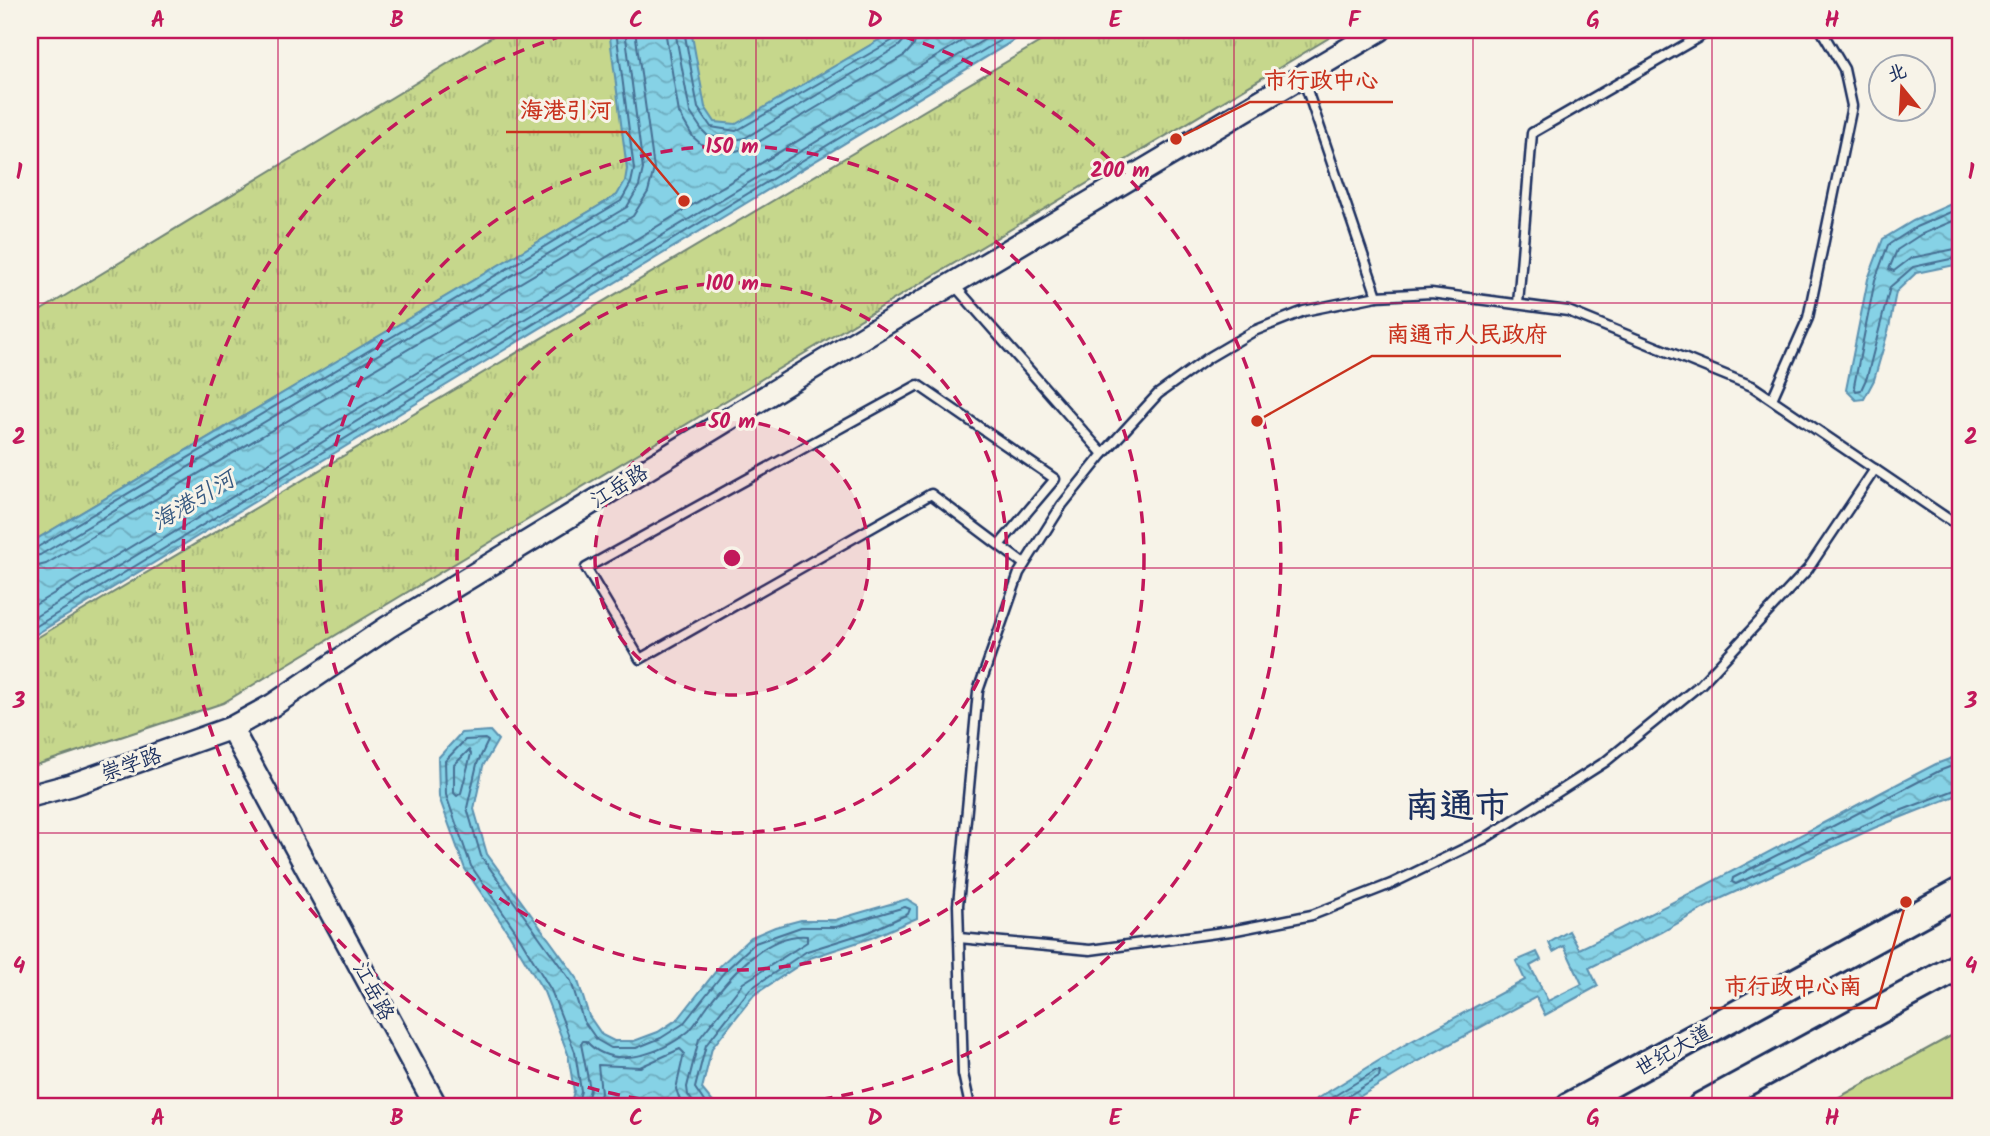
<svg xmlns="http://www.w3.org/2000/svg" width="1990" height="1136" viewBox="0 0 1990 1136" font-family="Kalam,'LXGW WenKai TC',sans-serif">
	<defs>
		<pattern id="grass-tufts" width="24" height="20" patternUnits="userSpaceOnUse" patternTransform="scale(1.75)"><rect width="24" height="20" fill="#c6d78c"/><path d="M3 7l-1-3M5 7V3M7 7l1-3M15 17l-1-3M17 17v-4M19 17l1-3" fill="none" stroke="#aab97b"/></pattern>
		<pattern id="water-waves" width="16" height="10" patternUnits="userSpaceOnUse" patternTransform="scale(1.75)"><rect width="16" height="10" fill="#86d2e6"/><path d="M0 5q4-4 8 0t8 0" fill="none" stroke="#6dabbe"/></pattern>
	</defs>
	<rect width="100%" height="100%" fill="#f7f3e8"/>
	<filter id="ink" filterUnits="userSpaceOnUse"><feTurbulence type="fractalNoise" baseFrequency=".0143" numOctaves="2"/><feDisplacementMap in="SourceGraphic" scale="14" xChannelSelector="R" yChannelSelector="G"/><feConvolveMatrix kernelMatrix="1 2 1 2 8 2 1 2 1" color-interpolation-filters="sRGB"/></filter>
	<g filter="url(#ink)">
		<g fill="url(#grass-tufts)" stroke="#708375" stroke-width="2">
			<path d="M503,30H896L30,543V317Z"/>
			<path d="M1060,30H1342L223,703L30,767V642Z"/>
		</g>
		<path fill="#c6d78c" stroke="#708375" stroke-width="2" d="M1960,1031V1106H1823Z"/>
		<g fill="url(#water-waves)" stroke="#5b91b0" stroke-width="2">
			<path d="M609,30H691L705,107L715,122L736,124L896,30H1031L30,638V543L617,195L625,181L627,169Z"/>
			<path d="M1960,200V264L1916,273L1896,292L1889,328L1874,380L1864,399L1856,400L1846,390L1868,279L1883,239L1913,221Z"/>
			<path d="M490,731L498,740L483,766L474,809L487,854L577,978L589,1016L602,1035L614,1041H634L658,1032L679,1018L720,966L751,937L775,927L801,920H835L907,899L917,905V918L871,938L810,958L754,995L712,1048L702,1089L716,1106H570L574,1091L568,1054L544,992L509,934L465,869L439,797L438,758L461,733Z"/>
			<path d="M1960,755V794L1874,828L1722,898L1662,932L1589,968L1598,986L1545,1015L1536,997L1417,1062L1344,1106H1305L1406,1044L1525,980L1516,961L1537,952L1541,960L1530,966L1548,1001L1582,984L1564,946L1553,952L1549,943L1569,931L1579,949C1700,891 1817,825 1936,764Z"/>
		</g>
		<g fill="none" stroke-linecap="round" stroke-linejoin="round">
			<g stroke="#467094" stroke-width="2">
				<path d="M665,30L679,113L693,137L701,144L711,147L736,151L750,147L905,55L914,45L918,30"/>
				<path d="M675,30L690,112L702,130L708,136L734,140L745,138L899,46L906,38L907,30"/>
				<path d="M684,30L698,108L711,127L736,131L895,39L898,30"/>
				<path d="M1960,208L1916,227L1888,245L1875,280L1854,386L1856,391L1861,390L1867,377L1890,287L1913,267L1960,257"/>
				<path d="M1960,218L1920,235L1897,250L1889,269L1894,271L1911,258L1960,248"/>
				<path d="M30,549L36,548L621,201L631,183L634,169L616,30"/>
				<path d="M30,557L40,555L627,207L639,186L643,169L625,30"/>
				<path d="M30,568L46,564L633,216L648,192L654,169L635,30"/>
				<path d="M30,608L980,30"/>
				<path d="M30,620L1000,30"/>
				<path d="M30,630L1017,30"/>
				<path d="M469,750L471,754L461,793L457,796L454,793V765Z"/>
				<path d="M1960,763L1939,771L1733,878L1732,882L1736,884L1871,822L1960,788"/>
				<path d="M577,1106L581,1091L575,1052L551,990L515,930L471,866L446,795L445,761L465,740L485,739L488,741L477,764L467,808L481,856L571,981L583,1020L597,1040L611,1048H636L661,1038L683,1024L725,971L755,943L801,927H836L905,907L910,909L908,914L868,932L807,951L750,989L706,1045L695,1088L707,1106"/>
				<path d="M586,1106L590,1089L581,1044L583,1041H586C613,1072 662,1053 689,1031C696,1024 702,1013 708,1005C731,975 766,933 807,936V942L743,983L699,1039L687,1087L688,1095L696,1106"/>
				<path d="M597,1106L601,1093L598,1065L640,1067L680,1049L684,1053L676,1089L682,1106"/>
				<path d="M1318,1106L1375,1071H1380L1379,1077L1345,1098L1342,1106"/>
			</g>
			<defs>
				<g id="service">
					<path d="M1303,78L1377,296"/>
					<path d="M955,286L1103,454"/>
					<path d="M1518,304L1532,133L1711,30"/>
					<path d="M1772,399L1808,318L1852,106L1844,69L1821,30"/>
					<path d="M1000,544L1055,479L918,385L586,568L640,659L931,494L1024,564"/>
					<path d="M959,938L1090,950L1231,931L1312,915L1391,884L1484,839L1605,762L1701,684L1808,569L1875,469"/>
					<path d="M970,1106L963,1074L958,905L978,691L1019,573L1062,505L1103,454L1158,394L1208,358L1254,331L1304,311L1377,296L1431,293L1568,311L1752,386L1960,527"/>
				</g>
				<g id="tertiary">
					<path d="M231,728L436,1106"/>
					<path d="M30,796L71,785L231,728L273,705L388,627L878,328L1380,30"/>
				</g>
				<g id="primary">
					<path d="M1570,1106L1960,892"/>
					<path d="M1702,1106L1960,966"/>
				</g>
			</defs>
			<use href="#service" stroke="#1b2f5e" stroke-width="13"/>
			<use href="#tertiary" stroke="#1b2f5e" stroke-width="26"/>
			<use href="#primary" stroke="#1b2f5e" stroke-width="32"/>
			<use href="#service" stroke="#f7f3e8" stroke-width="8"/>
			<use href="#tertiary" stroke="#f7f3e8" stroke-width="21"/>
			<use href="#primary" stroke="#f7f3e8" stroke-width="26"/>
		</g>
	</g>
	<path fill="none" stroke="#c2185b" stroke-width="2" stroke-opacity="0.55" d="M278,30V1106M517,30V1106M756,30V1106M995,30V1106M1234,30V1106M1473,30V1106M1712,30V1106M30,303H1960M30,568H1960M30,833H1960"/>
	<circle cx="732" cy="558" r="137" fill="#c2185b" fill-opacity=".12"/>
	<g fill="none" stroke="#c2185b" stroke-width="3.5" stroke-dasharray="12 9">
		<circle cx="732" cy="558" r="137"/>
		<circle cx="732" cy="558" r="275"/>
		<circle cx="732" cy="558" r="412"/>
		<path d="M703 1106A549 549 0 0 1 581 30M883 30A549 549 0 0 1 761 1106"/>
	</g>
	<g text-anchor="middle" stroke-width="6" stroke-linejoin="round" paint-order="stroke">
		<g font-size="21" fill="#1b2f5e" stroke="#f7f3e8">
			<text transform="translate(619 486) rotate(-31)" y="7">江岳路</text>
			<text transform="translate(131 764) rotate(-19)" y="7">崇学路</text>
			<text transform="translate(374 991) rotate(62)" y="7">江岳路</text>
			<text transform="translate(1673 1050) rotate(-29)" y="7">世纪大道</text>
		</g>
		<g font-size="23" font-style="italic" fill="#365880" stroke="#f7f3e8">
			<text transform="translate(193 500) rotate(-31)" y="8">海港引河</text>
		</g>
		<g font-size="35" font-weight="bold" fill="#1b2f5e" stroke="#f7f3e8">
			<text x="1457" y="817">南通市</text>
		</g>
	</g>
	<circle cx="732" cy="558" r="10" fill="#c2185b" stroke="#f7f3e8" stroke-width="3.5"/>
	<g font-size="21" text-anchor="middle" font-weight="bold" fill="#c2185b" stroke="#f7f3e8" stroke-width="6" stroke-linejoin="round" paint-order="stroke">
		<text x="732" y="153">150 m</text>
		<text x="1120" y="177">200 m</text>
		<text x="732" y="290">100 m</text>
		<text x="732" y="428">50 m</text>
	</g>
	<path fill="none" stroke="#c8321e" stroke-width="2.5" d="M1176 139L1250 102H1393M684 201L626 132H506M1257 421L1372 356H1561M1906 902L1876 1008H1710"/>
	<g fill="#c8321e" stroke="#f7f3e8" stroke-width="2.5">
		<circle cx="1176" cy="139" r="7"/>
		<circle cx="684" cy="201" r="7"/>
		<circle cx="1257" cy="421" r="7"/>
		<circle cx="1906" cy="902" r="7"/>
	</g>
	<g font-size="23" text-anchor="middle" font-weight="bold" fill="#c8321e" stroke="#f7f3e8" stroke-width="6" stroke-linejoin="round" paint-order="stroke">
		<text x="1321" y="88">市行政中心</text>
		<text x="566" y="118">海港引河</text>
		<text x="1467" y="342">南通市人民政府</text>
		<text x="1793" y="994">市行政中心南</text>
	</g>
	<rect width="1990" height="1136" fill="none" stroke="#f7f3e8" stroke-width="77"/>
	<g transform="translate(1902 88) rotate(342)"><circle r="33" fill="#f7f3e8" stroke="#9fa5b1" stroke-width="2"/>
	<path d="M0-5L12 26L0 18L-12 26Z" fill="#c8321e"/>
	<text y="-10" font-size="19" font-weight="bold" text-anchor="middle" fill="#1b2f5e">北</text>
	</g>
	<rect x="38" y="38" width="1914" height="1060" fill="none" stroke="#c2185b" stroke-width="2.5"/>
	<g font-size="23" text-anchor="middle" font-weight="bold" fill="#c2185b">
		<text x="158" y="27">A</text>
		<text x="397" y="27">B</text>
		<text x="636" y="27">C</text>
		<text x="875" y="27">D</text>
		<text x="1115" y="27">E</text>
		<text x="1354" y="27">F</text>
		<text x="1593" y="27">G</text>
		<text x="1832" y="27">H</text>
		<text x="19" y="179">1</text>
		<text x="1971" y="179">1</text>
		<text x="19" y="444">2</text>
		<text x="1971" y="444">2</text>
		<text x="19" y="708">3</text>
		<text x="1971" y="708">3</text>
		<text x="19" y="973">4</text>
		<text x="1971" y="973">4</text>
		<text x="158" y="1125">A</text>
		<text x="397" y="1125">B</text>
		<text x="636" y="1125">C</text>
		<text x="875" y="1125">D</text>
		<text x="1115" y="1125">E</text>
		<text x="1354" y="1125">F</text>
		<text x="1593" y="1125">G</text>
		<text x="1832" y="1125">H</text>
	</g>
</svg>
